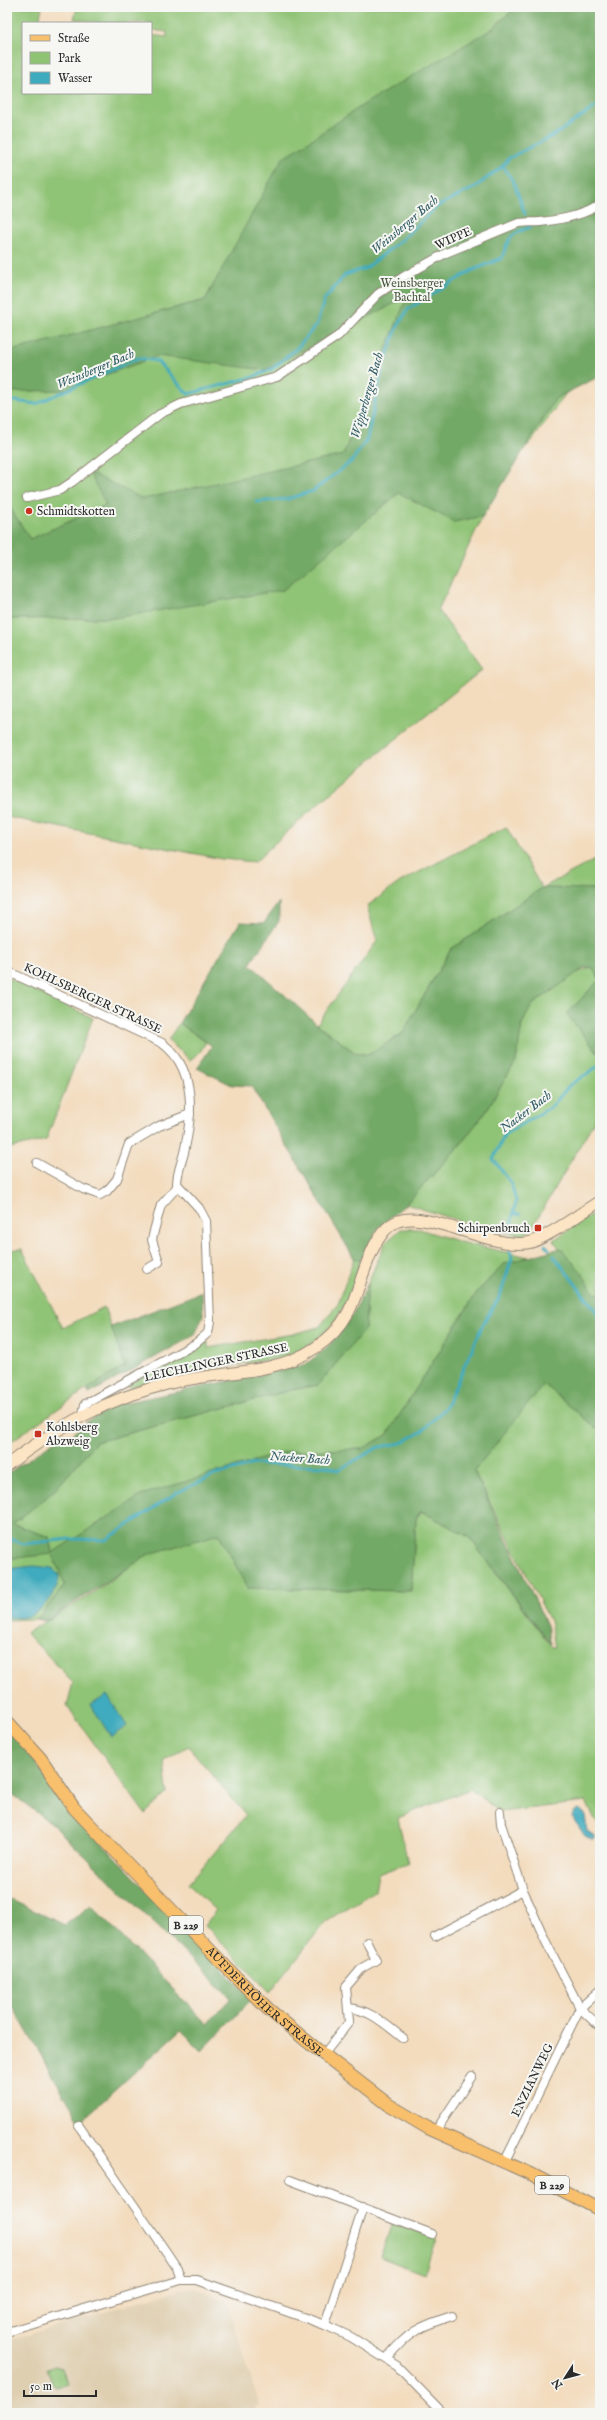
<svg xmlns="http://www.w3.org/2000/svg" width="607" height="2420" viewBox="0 0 607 2420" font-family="'IM FELL English',serif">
	<rect width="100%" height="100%" fill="#f6f6f2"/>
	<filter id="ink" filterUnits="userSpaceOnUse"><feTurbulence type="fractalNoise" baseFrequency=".025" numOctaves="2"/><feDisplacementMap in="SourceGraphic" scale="8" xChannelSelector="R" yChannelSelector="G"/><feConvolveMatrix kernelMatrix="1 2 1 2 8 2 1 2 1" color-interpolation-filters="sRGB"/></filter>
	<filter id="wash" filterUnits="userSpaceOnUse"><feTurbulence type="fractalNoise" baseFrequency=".012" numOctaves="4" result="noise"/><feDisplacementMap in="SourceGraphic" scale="16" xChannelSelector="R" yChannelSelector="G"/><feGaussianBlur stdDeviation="0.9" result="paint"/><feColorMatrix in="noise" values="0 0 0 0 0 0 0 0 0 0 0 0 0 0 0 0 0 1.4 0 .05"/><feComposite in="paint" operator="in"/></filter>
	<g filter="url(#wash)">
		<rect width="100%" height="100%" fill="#f3dcbe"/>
		<path fill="#dfcfb1" d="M194,2288L227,2301L259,2405L255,2407L257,2413H7V2341L182,2289Z"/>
		<g fill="#8fc374" stroke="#5d7750" fill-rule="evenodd">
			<path d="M7,7H42L39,23H23V93H151V35L167,37V32L151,30V23H101L74,19L77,7H516L494,27L600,7V375L566,393L532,441L454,522L483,516L438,610L482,670C405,732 326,793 255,862L222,859L7,817V619L114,618L7,594ZM228,259L202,319L149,315L205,300Z"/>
			<path d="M506,827L542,888L600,857V889L542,888L451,949L402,1034L368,1055L354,1052L317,1024L377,941L367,906L400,882Z"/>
			<path d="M592,967L600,979L567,1014L600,1056V1111L535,1223L525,1235L489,1230L406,1204L460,1145L486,1111L516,1061L522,1024L532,1005L576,973Z"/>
			<path d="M7,977L93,1018L46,1140L7,1149Z"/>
			<path d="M179,1023L206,1042L200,1052L190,1060L168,1040Z"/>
			<path d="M600,1209V1294H594L553,1240Z"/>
			<path d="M401,1229H419L464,1243L529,1257L504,1264L477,1292L387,1435L362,1449L332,1450L65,1585L37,1619L7,1620V1559L52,1553L49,1537L12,1524L54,1491L96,1442L291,1390L318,1385L365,1329L368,1283L385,1243Z"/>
			<path d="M22,1249L63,1328L104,1307L125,1366L78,1395L7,1444V1250Z"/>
			<path d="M354,1258L360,1261L350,1294L334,1323L311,1344L286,1357L196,1371L129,1387L128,1384L208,1342V1348L293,1334L319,1327L338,1304Z"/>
			<path d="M544,1383L600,1432V1829L586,1802L500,1812L470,1789L398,1818L408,1863L378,1874L375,1891L326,1921L270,1992L205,1925L216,1910L188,1884L246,1815L188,1746L164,1761L167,1793L145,1814L67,1706L73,1682L26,1633L82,1600L150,1553L219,1534L248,1588L411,1591L416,1519L421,1511L469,1537L552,1647H555L550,1621L474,1471Z"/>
			<path d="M393,2222L436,2238L424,2274L380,2257Z"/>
			<path d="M56,2365L62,2368L67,2384L58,2388L53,2385L47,2368Z"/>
		</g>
		<g fill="#73a966" stroke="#4f6a48">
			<path d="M516,7H600V376L556,398L483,516L454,522L399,493L283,590L114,618L7,619V503L30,539L106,505L89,472L143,499L343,455L407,297L265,370L158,356L63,390L7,392V352L205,300L282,159L366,103L492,29Z"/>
			<path d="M542,888L600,889V1056L567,1014L600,979L592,967L584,968L532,1005L522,1024L516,1061L486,1111L460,1145L406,1204L379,1227L360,1261L354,1258L251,1086L232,1085L197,1068L212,1046L179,1023L240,922L264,923L279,902V921L250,964L317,1024L354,1052L368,1055L402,1034L451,949Z"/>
			<path d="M561,1248L582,1273L594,1293L600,1294V1432L544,1384L474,1471L547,1625L551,1644L469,1537L421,1511L416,1518L411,1591L248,1588L219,1534L149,1554L46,1621L37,1619L65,1585L52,1554L7,1559V1474L56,1440L71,1435L88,1421L118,1404L303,1366C338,1342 351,1321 368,1283L365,1329L318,1385L291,1390L96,1442L54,1491L13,1524L49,1537L52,1553L144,1494L288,1451L362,1449L387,1435L477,1292L504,1264Z"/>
			<path d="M202,1292L203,1315L195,1335L89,1394L87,1389L125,1366L111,1327Z"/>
			<path d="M7,1727L22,1743L64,1804L252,1999L202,2051L181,2030L80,2122L7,1997V1898L65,1925L91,1905L207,2024L231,1998L52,1824L7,1790Z"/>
		</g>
		<g fill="#3fabbe" stroke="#356b74">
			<path d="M34,1566L52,1568L59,1575C59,1591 43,1610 29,1616C23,1618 13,1618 7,1617V1569Z"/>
			<path d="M107,1695L127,1726L111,1737L91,1705Z"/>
			<path d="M579,1809L585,1814L587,1832L595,1837L593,1840L585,1836L572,1817L574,1812Z"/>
		</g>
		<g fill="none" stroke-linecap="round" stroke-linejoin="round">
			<g stroke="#3fabbe" stroke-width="3">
				<path d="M503,166L514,183L525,214"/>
				<path d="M7,400L36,404L138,358L157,361L188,394L253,377L272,369L298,347L317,324L324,300L345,275L366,268L403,239L436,207L474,188L503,166L509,158L556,134L595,107H600"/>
				<path d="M256,502L287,499L313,491L352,461L367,439L382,369L397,328L408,309L471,271L502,258C508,238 510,234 530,227"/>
				<path d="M513,1212L520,1215"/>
				<path d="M510,1231L516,1201L511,1183L493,1159L505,1134L551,1107L570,1085L600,1065"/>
				<path d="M545,1245L549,1249"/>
				<path d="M554,1256L600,1316"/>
				<path d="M7,1538L24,1544L70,1539L106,1540L176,1493L215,1475L254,1464L326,1466L338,1470L379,1447L401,1443L421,1432L446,1407L484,1322L500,1296L512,1258L510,1251"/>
			</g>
		</g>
	</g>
	<g filter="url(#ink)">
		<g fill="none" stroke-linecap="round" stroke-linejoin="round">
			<defs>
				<g id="minor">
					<path d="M27,498L60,490L72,482L160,414L181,404L277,377L338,336L378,294L403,277L446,253L516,224C525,221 532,223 540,222C559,220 585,215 600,204"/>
					<path d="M7,971L162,1043C195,1067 193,1112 185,1148C183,1160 177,1171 177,1184L199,1208L206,1221L210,1322L208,1333L195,1344L85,1404L83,1414"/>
					<path d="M37,1163L83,1189L100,1195L107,1191L117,1179L129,1144L159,1126L190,1114"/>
					<path d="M147,1269L159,1262L152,1240L154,1231L161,1205L178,1186"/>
					<path d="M500,1812L501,1824L523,1890L546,1942L580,2008L600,2027"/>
					<path d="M435,1936L523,1890"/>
					<path d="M349,2008C371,2010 386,2025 403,2038"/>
					<path d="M324,2054L349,2022L346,1987L362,1968L376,1960L367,1942"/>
					<path d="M79,2126L167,2253L177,2268L181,2280"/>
					<path d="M435,2132L472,2076"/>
					<path d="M504,2163L580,2008L600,1990"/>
					<path d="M290,2180L432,2234"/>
					<path d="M325,2325L363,2207"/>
					<path d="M7,2332L181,2280H197L325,2325L351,2337L397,2366L443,2413"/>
					<path d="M387,2358C408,2332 420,2326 452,2316"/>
				</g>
				<path id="secondary" d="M7,1465C61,1425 105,1399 171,1383C217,1371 274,1376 315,1348C329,1339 340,1328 348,1313C362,1288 369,1232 398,1221C430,1210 488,1248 527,1243C543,1241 584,1211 600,1201"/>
				<g id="primary">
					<path id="s1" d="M7,1721L41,1759L74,1808L230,1971L268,2009L314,2047L389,2105L428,2128L531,2174L600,2210"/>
				</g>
			</defs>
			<use href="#minor" stroke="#8f8474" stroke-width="10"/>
			<use href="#secondary" stroke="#8f8474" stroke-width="13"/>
			<use href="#primary" stroke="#8f8474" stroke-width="14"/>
			<use href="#minor" stroke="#fff" stroke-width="8"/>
			<use href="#secondary" stroke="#fce5c4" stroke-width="11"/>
			<use href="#primary" stroke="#f8bf6c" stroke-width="12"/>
		</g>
	</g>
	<g fill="#c8321e" stroke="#f6f6f2" stroke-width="1.5">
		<circle cx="29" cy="511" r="4"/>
		<rect x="534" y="1224" width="8" height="8" rx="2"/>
		<rect x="34" y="1430" width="8" height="8" rx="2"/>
	</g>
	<g text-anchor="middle" stroke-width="4" stroke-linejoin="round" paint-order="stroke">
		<g fill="#f6f6f2" stroke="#686867" stroke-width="1">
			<rect x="169" y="1916" width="34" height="18" rx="3"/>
			<rect x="535" y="2176" width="34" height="18" rx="3"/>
		</g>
		<g font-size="11" font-weight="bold" fill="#2b2b2b">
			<text x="186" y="1929">B 229</text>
			<text x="552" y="2189">B 229</text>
		</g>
		<g font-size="12" fill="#2b2b2b" stroke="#f6f6f2">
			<text transform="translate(453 238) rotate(-24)" y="4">WIPPE</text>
			<text transform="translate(93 998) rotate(25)" y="4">KOHLSBERGER STRASSE</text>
			<text transform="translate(216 1362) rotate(-12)" y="4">LEICHLINGER STRASSE</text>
			<text dy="4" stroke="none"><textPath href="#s1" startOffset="382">AUFDERHÖHER STRASSE</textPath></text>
			<text transform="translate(532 2080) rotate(-64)" y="4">ENZIANWEG</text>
		</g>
		<g font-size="12" fill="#495941" stroke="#f6f6f2">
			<text x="412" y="287">Weinsberger<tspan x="412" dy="14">Bachtal</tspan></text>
		</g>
		<g font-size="12" fill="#2b2b2b" stroke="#f6f6f2" text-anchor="start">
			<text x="37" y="515">Schmidtskotten</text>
			<text x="530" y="1232" text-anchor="end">Schirpenbruch</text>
			<text x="46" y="1431">Kohlsberg<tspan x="46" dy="14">Abzweig</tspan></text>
		</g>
		<g font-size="13" font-style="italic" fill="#335e66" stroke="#f6f6f2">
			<text transform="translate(404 224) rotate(-40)" y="5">Weinsberger Bach</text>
			<text transform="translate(95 368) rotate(-23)" y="5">Weinsberger Bach</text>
			<text transform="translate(366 395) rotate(-74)" y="5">Wipperberger Bach</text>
			<text transform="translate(525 1111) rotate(-37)" y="5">Nacker Bach</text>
			<text transform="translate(300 1457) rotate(4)" y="5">Nacker Bach</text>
		</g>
	</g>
	<rect width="607" height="2420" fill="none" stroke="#f6f6f2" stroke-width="24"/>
	<rect x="22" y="22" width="130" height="72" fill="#f6f6f2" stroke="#a5a5a2"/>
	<rect x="30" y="35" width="20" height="6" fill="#f8bf6c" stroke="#a5a5a2"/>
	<text x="58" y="42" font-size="12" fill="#2b2b2b">Straße</text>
	<rect x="30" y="52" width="20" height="12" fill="#8fc374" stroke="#a5a5a2"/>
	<text x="58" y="62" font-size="12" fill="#2b2b2b">Park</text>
	<rect x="30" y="72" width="20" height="12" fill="#3fabbe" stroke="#a5a5a2"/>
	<text x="58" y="82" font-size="12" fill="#2b2b2b">Wasser</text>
	<g transform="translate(565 2378) rotate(234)" stroke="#f6f6f2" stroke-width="3" paint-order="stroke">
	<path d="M0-3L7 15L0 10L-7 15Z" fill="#2b2b2b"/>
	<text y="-6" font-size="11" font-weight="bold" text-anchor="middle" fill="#2b2b2b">N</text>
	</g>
	<path d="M24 2390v6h72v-6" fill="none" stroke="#2b2b2b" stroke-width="2"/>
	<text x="30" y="2390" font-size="12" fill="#2b2b2b" stroke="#f6f6f2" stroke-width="3" paint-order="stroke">50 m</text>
</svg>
